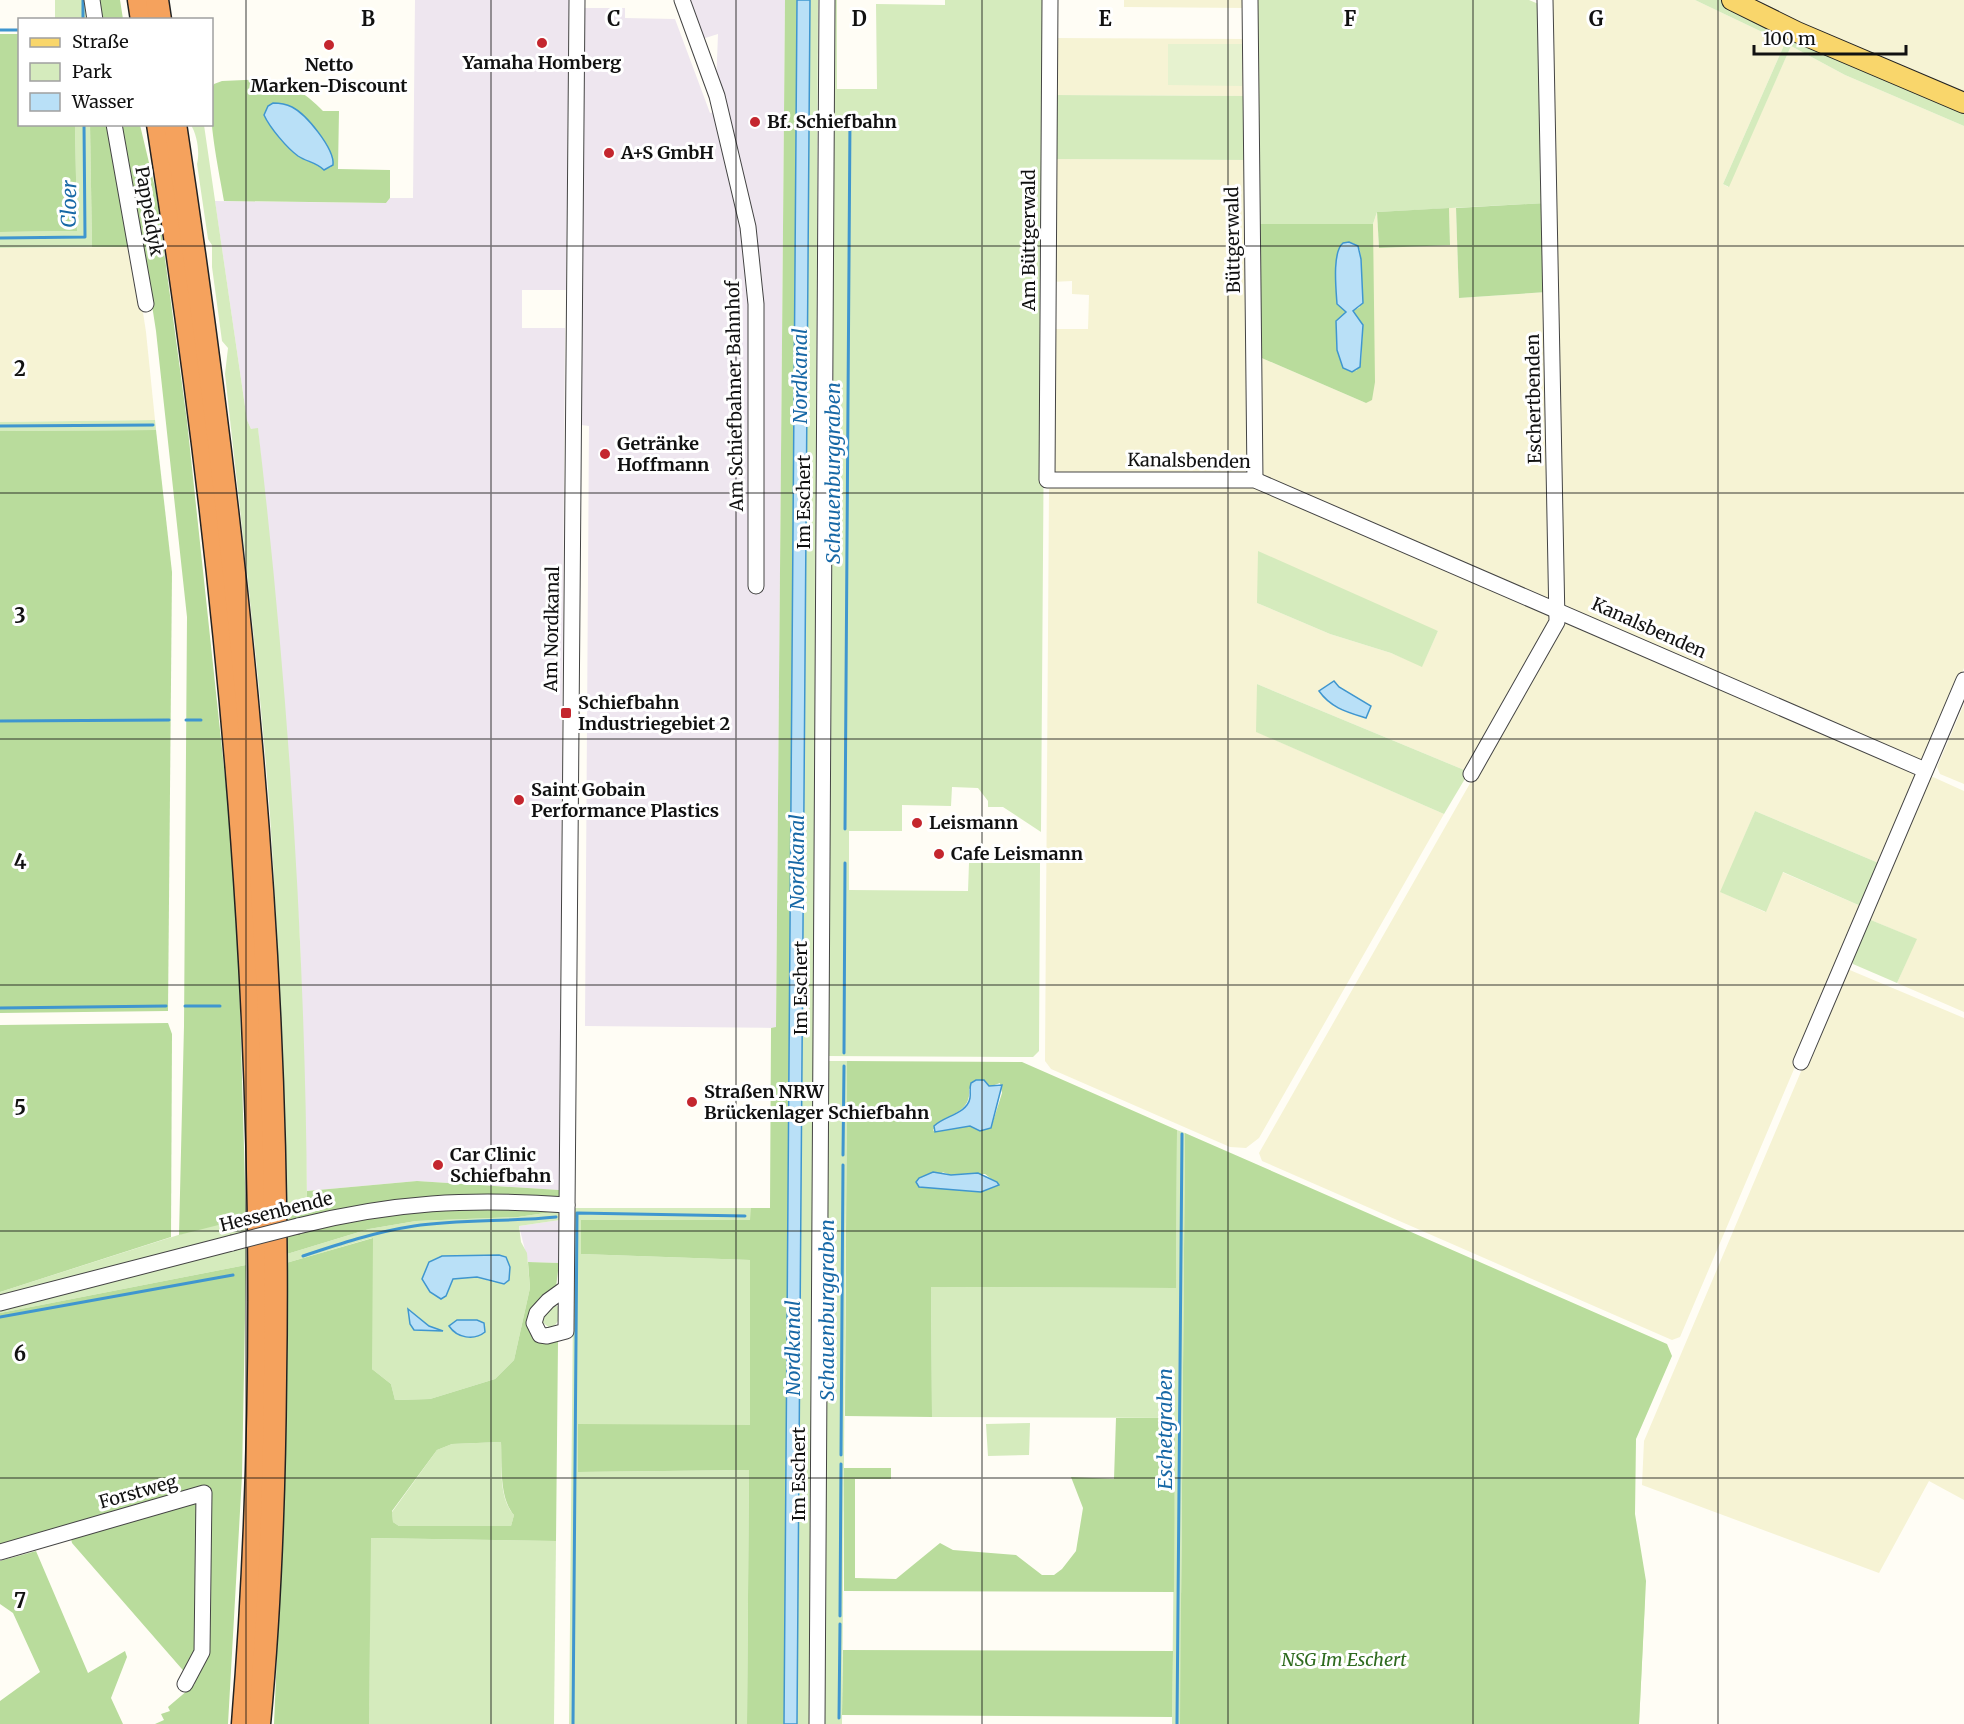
<svg xmlns="http://www.w3.org/2000/svg" width="1964" height="1724" viewBox="0 0 1964 1724" font-family="Merriweather,serif">
	<rect width="100%" height="100%" fill="#fffdf5"/>
	<g fill="#eee6ef">
		<path d="M415,0H569L566,290H522V328H565L559,1190L417,1181L307,1191L300,941L279,639L258,429H251L247,420L215,201L386,203L390,198H413Z"/>
		<path d="M689,0H785L776,1028L585,1026L589,426L581,425L584,8H625V18L675,19L710,113L715,112L718,34L702,39Z"/>
		<path d="M560,1220L559,1263L528,1262L519,1226Z"/>
	</g>
	<g fill="#f6f3d4" fill-rule="evenodd">
		<path d="M1124,0H1247V8L1124,7Z"/>
		<path d="M1549,0H1695L1785,43L1723,184L1728,187L1791,46L1845,75L1964,126V668L1925,759L1917,762L1566,609L1560,601Z"/>
		<path d="M1752,0H1964V93L1851,45Z"/>
		<path d="M1053,38L1247,39L1248,96L1053,95Z"/>
		<path d="M1052,159L1249,160L1252,471L1246,477H1055L1049,471L1051,329H1088L1089,295L1072,294V281L1051,282Z"/>
		<path d="M1449,208H1456L1459,298L1547,292L1552,598L1547,602L1264,479L1258,471L1257,356L1366,403L1373,224L1377,212L1379,248L1450,245Z"/>
		<path d="M133,247L146,332L155,420L0,422V248Z"/>
		<path d="M1055,483H1258L1552,611L1555,619L1469,772L1257,684V732L1444,814L1259,1138L1246,1148L1230,1147L1051,1069L1045,1061L1049,489ZM1257,603L1438,631L1422,666L1391,653L1330,634Z"/>
		<path d="M1565,617L1914,769L1918,777L1881,864L1755,811L1721,892L1765,912L1782,872L1863,907L1680,1337L1672,1340L1262,1161L1259,1153Z"/>
		<path d="M1964,704V784L1940,774L1937,767Z"/>
		<path d="M1933,777L1964,791V1012L1897,983L1916,939L1866,918L1925,780Z"/>
		<path d="M1845,968L1964,1018V1500L1929,1481L1879,1573L1642,1485L1644,1441Z"/>
	</g>
	<g fill="#d5ebbd" fill-rule="evenodd">
		<path d="M55,0H88L89,19H55Z"/>
		<path d="M810,0H818L811,1724H797Z"/>
		<path d="M832,0H837V89H877L876,4L945,5V0H1047L1041,832L1003,807H988V801L978,788L952,787L951,806L902,805V831H849V890L968,891L969,863H1040L1039,1051L1033,1057L826,1056Z"/>
		<path d="M1253,0H1529L1541,5L1545,203L1377,212L1373,224H1255Z"/>
		<path d="M1695,0H1723L1786,31L1785,43L1791,46L1799,37L1964,108V126L1845,75L1791,46L1729,187L1723,184L1785,43Z"/>
		<path d="M1053,95L1248,96L1249,160L1052,159Z"/>
		<path d="M75,125H90L92,247L0,248V232L77,231Z"/>
		<path d="M191,125H204L247,420L251,429L258,428C288,684 305,942 307,1200L287,1204C282,1075 279,945 270,815C259,668 241,521 225,374L228,348L222,341L212,267V245L208,239L197,164C200,152 197,135 191,125Z"/>
		<path d="M155,420L156,430L0,431V422Z"/>
		<path d="M1258,551L1438,631L1422,667L1391,653L1330,634L1257,603Z"/>
		<path d="M1257,684L1469,772L1444,814L1256,732Z"/>
		<path d="M1755,811L1881,864L1863,907L1783,872L1766,912L1720,892Z"/>
		<path d="M1866,918L1917,939L1897,983L1853,964L1850,957Z"/>
		<path d="M826,1061H847L842,1724H822Z"/>
		<path d="M1177,1130L1185,1133L1181,1593L1645,1599L1639,1724H1172L1175,1418L932,1417L931,1287L1176,1288Z"/>
		<path d="M574,1208H751V1220H582L581,1254L750,1260V1425H578V1472L749,1470L747,1724H569Z"/>
		<path d="M559,1211L560,1220L519,1226L521,1242L527,1253L530,1288L514,1360L495,1379L430,1399L395,1400L391,1384L372,1369V1238L286,1263L287,1254L369,1229L416,1221L518,1217ZM442,1256L496,1283L477,1277L453,1279L446,1296L425,1284L422,1279L429,1262Z"/>
		<path d="M246,1218V1265L0,1313V1292L197,1229Z"/>
		<path d="M555,1305L559,1307C561,1317 559,1322 551,1329L542,1322L543,1316Z"/>
		<path d="M1030,1423L1029,1455L988,1456L986,1424Z"/>
		<path d="M501,1442C502,1464 498,1498 514,1515L511,1526H399L393,1522L392,1512L437,1450L452,1444Z"/>
		<path d="M370,1538L556,1541L554,1724H369Z"/>
	</g>
	<g fill="#b9dc9c" fill-rule="evenodd">
		<path d="M98,0H120L123,19H100Z"/>
		<path d="M785,0H797L784,1724H747L749,1470L578,1472V1424L750,1425V1260L581,1254V1220H750L751,1208H770L771,1028L776,1027Z"/>
		<path d="M0,34H19L20,124L75,125L77,231L0,232Z"/>
		<path d="M267,79C291,85 306,93 323,111H339L338,169L390,170V198L386,203L224,201C220,176 204,104 214,84L222,81ZM264,115L331,167L324,170C316,162 307,162 298,156C287,148 270,128 264,115Z"/>
		<path d="M90,125H108L133,247H92Z"/>
		<path d="M119,125H140L156,192L187,421L228,805L238,938L246,1218L179,1235L184,1026L187,617L156,331L136,202Z"/>
		<path d="M1545,203L1547,292L1459,298L1456,208Z"/>
		<path d="M1449,208L1450,245L1379,248L1377,212Z"/>
		<path d="M1255,224H1373L1375,382L1372,400L1366,403L1257,356ZM1353,243L1360,250L1362,281L1360,307L1353,311L1363,325L1361,363L1356,371L1337,350L1336,325L1346,312L1336,289L1337,278Z"/>
		<path d="M156,430L172,572L168,1011L0,1013V431Z"/>
		<path d="M168,1023L172,1034L171,1237L0,1292V1025Z"/>
		<path d="M847,1061L1022,1062L1177,1130L1176,1288L931,1287L932,1417L845,1416ZM986,1082L989,1087L1000,1083L1002,1093L991,1128L980,1131L971,1125L935,1132L933,1130C945,1113 972,1114 969,1089ZM942,1172L951,1175L985,1174L999,1185L981,1192L954,1189Z"/>
		<path d="M1185,1133L1667,1344L1672,1356L1636,1439L1635,1514L1646,1581L1639,1724H1180Z"/>
		<path d="M417,1181L559,1190V1211L518,1217L416,1221L369,1229L287,1254V1204L307,1200V1191Z"/>
		<path d="M373,1238L372,1369L391,1384L395,1400L430,1399L495,1379L514,1360L530,1288L528,1262L559,1263L556,1287L535,1309L548,1342H558L556,1541L371,1538L369,1724H274L284,1495L286,1263ZM501,1442C502,1464 499,1498 514,1515L511,1526H399L393,1522L392,1511L437,1450L452,1444Z"/>
		<path d="M246,1265L242,1476L228,1724H155L164,1720L161,1714L170,1711L168,1707L195,1684L72,1543L68,1526L0,1545V1313Z"/>
		<path d="M1116,1418H1175L1174,1592L844,1591V1468H891V1479H855V1578L896,1579L940,1543L953,1550L1016,1555L1042,1575H1054L1062,1569L1076,1551L1083,1508L1071,1477L1114,1479Z"/>
		<path d="M36,1551L88,1673L125,1651L127,1657L111,1698L123,1724H0V1701L40,1672L13,1613L0,1604V1561Z"/>
		<path d="M843,1650L1173,1651L1172,1717L842,1715Z"/>
	</g>
	<path fill="#e6f2cf" d="M1168,44H1242V86L1168,85Z"/>
	<g fill="#b9e0f7" stroke="#3f96cf" stroke-width="1.5">
		<path d="M797,0H810L797,1724H784Z"/>
		<path d="M273,103C279,103 286,104 292,107C306,114 335,149 333,165L324,170C316,162 307,162 298,156C287,148 270,128 264,115L268,106Z"/>
		<path d="M1343,243L1349,242L1358,246L1361,259L1363,303L1353,311L1363,325L1360,367L1352,372L1343,368L1337,350L1336,321L1346,312L1337,304C1336,289 1332,252 1343,243Z"/>
		<path d="M1334,681L1339,687L1371,706L1366,718C1347,712 1331,708 1319,691Z"/>
		<path d="M976,1080H984L989,1086L1002,1085L991,1128L980,1131L970,1126L935,1132L934,1126C944,1116 967,1114 970,1098C971,1093 969,1089 971,1083Z"/>
		<path d="M933,1172L951,1175L978,1173L997,1182L999,1185L981,1192L919,1187L916,1182L919,1178Z"/>
		<path d="M499,1255L506,1257L510,1267L509,1280L504,1284L477,1277L453,1279L446,1296L441,1299L430,1292L422,1279L429,1262L442,1256Z"/>
		<path d="M408,1309L429,1326L443,1331L414,1330L410,1324Z"/>
		<path d="M457,1320H477L484,1323L485,1332C474,1341 457,1338 449,1326Z"/>
	</g>
	<g fill="none" stroke-linecap="round" stroke-linejoin="round">
		<g stroke="#3f96cf" stroke-width="3">
			<path d="M83,0V20"/>
			<path d="M0,30H20"/>
			<path d="M0,238L85,237L84,124"/>
			<path d="M0,426L153,425"/>
			<path d="M186,720H201"/>
			<path d="M0,721L169,720"/>
			<path d="M845,829L850,118"/>
			<path d="M185,1006H220"/>
			<path d="M0,1008L166,1006"/>
			<path d="M844,1053L845,863"/>
			<path d="M843,1155L844,1066"/>
			<path d="M303,1256C339,1244 375,1232 414,1226C459,1219 509,1222 556,1217"/>
			<path d="M0,1317L233,1275"/>
			<path d="M841,1455L843,1165"/>
			<path d="M840,1616L841,1464"/>
			<path d="M839,1718L840,1624"/>
			<path d="M573,1724L577,1213L745,1216"/>
			<path d="M1177,1724L1182,1134"/>
		</g>
		<defs>
			<g id="minor">
				<path d="M92,0L95,20"/>
				<path d="M682,0L717,96L748,227L756,304V586"/>
				<path d="M1050,0L1047,480H1255L1925,770"/>
				<path d="M1250,0L1255,480"/>
				<path d="M114,124L146,304"/>
				<path d="M1471,774L1557,622L1545,0"/>
				<path d="M1801,1062L1964,680"/>
				<path d="M298,1226C393,1202 470,1198 567,1205"/>
				<path d="M566,1288L548,1301L537,1313L534,1323L540,1335L547,1336L566,1331L577,0"/>
				<path d="M0,1303L232,1243"/>
				<path d="M0,1552L204,1493L202,1652L185,1684"/>
				<path d="M817,1724L827,0"/>
			</g>
			<path id="major" d="M1732,0L1797,32L1964,103"/>
			<g id="highway">
				<path d="M139,0L142,20"/>
				<path d="M157,0L160,20"/>
				<path d="M158,124C241,653 286,1190 243,1724"/>
				<path d="M175,124C238,540 282,957 275,1378C274,1493 270,1609 259,1724"/>
			</g>
		</defs>
		<use href="#minor" stroke="#444" stroke-width="17"/>
		<use href="#major" stroke="#222" stroke-width="22"/>
		<use href="#highway" stroke="#222" stroke-width="25"/>
		<use href="#minor" stroke="#fff" stroke-width="15"/>
		<use href="#major" stroke="#f9d66b" stroke-width="20"/>
		<use href="#highway" stroke="#f5a25d" stroke-width="22"/>
		<defs>
			<path id="minor-bridge" d="M232,1243L298,1226"/>
		</defs>
		<use href="#minor-bridge" stroke="#444" stroke-width="17" stroke-linecap="butt"/>
		<use href="#minor-bridge" stroke="#fff" stroke-width="15"/>
	</g>
	<path fill="none" stroke="#111" stroke-width="1.5" stroke-opacity="0.55" d="M246,0V1724M491,0V1724M736,0V1724M982,0V1724M1228,0V1724M1473,0V1724M1718,0V1724M0,246H1964M0,493H1964M0,739H1964M0,985H1964M0,1231H1964M0,1478H1964"/>
	<g fill="#c4262e" stroke="#fff" stroke-width="2">
		<circle cx="542" cy="43" r="6"/>
		<circle cx="329" cy="45" r="6"/>
		<circle cx="755" cy="122" r="6"/>
		<circle cx="609" cy="153" r="6"/>
		<circle cx="605" cy="454" r="6"/>
		<rect x="560" y="707" width="12" height="12" rx="3"/>
		<circle cx="519" cy="800" r="6"/>
		<circle cx="917" cy="823" r="6"/>
		<circle cx="939" cy="854" r="6"/>
		<circle cx="692" cy="1102" r="6"/>
		<circle cx="438" cy="1165" r="6"/>
	</g>
	<g text-anchor="middle" stroke-width="6" stroke-linejoin="round" paint-order="stroke">
		<g font-size="18" font-weight="bold" fill="#111" stroke="#fff" text-anchor="start">
			<text x="542" y="69" text-anchor="middle">Yamaha Homberg</text>
			<text x="329" y="71" text-anchor="middle">Netto<tspan x="329" dy="21">Marken-Discount</tspan></text>
			<text x="767" y="128">Bf. Schiefbahn</text>
			<text x="621" y="159">A+S GmbH</text>
			<text x="617" y="450">Getränke<tspan x="617" dy="21">Hoffmann</tspan></text>
			<text x="578" y="709">Schiefbahn<tspan x="578" dy="21">Industriegebiet 2</tspan></text>
			<text x="531" y="796">Saint Gobain<tspan x="531" dy="21">Performance Plastics</tspan></text>
			<text x="929" y="829">Leismann</text>
			<text x="951" y="860">Cafe Leismann</text>
			<text x="704" y="1098">Straßen NRW<tspan x="704" dy="21">Brückenlager Schiefbahn</tspan></text>
			<text x="450" y="1161">Car Clinic<tspan x="450" dy="21">Schiefbahn</tspan></text>
		</g>
		<g font-size="18" fill="#111" stroke="#fff">
			<text transform="translate(149 211) rotate(80)" y="6">Pappeldyk</text>
			<text transform="translate(1029 240) rotate(-90)" y="6">Am Büttgerwald</text>
			<text transform="translate(1233 240) rotate(-91)" y="6">Büttgerwald</text>
			<text transform="translate(735 396) rotate(-91)" y="6">Am Schiefbahner Bahnhof</text>
			<text transform="translate(1534 399) rotate(-91)" y="6">Eschertbenden</text>
			<text transform="translate(1189 461) rotate(1)" y="6">Kanalsbenden</text>
			<text transform="translate(804 502) rotate(-90)" y="6">Im Eschert</text>
			<text transform="translate(1649 628) rotate(24)" y="6">Kanalsbenden</text>
			<text transform="translate(552 629) rotate(-89)" y="6">Am Nordkanal</text>
			<text transform="translate(801 988) rotate(-90)" y="6">Im Eschert</text>
			<text transform="translate(276 1212) rotate(-14)" y="6">Hessenbende</text>
			<text transform="translate(799 1474) rotate(-90)" y="6">Im Eschert</text>
			<text transform="translate(138 1492) rotate(-16)" y="6">Forstweg</text>
		</g>
		<g font-size="18" font-style="italic" fill="#2f6b1f" stroke="#fff">
			<text x="1344" y="1666">NSG Im Eschert</text>
		</g>
		<g font-size="20" font-style="italic" fill="#1768a6" stroke="#fff">
			<text transform="translate(69 204) rotate(-89)" y="7">Cloer</text>
			<text transform="translate(800 376) rotate(-90)" y="7">Nordkanal</text>
			<text transform="translate(833 473) rotate(-90)" y="7">Schauenburggraben</text>
			<text transform="translate(797 862) rotate(-90)" y="7">Nordkanal</text>
			<text transform="translate(827 1310) rotate(-90)" y="7">Schauenburggraben</text>
			<text transform="translate(793 1348) rotate(-90)" y="7">Nordkanal</text>
			<text transform="translate(1165 1429) rotate(-90)" y="7">Eschetgraben</text>
		</g>
	</g>
	<g font-size="20" text-anchor="middle" font-weight="bold" fill="#111" stroke="#fff" stroke-width="6" stroke-linejoin="round" paint-order="stroke">
		<text x="368" y="26">B</text>
		<text x="614" y="26">C</text>
		<text x="859" y="26">D</text>
		<text x="1105" y="26">E</text>
		<text x="1350" y="26">F</text>
		<text x="1596" y="26">G</text>
		<text x="20" y="376">2</text>
		<text x="20" y="623">3</text>
		<text x="20" y="869">4</text>
		<text x="20" y="1115">5</text>
		<text x="20" y="1361">6</text>
		<text x="20" y="1608">7</text>
	</g>
	<rect x="18" y="18" width="195" height="108" fill="#ffffff" stroke="#a0a0a0" stroke-width="1.5"/>
	<rect x="30" y="38" width="30" height="9" fill="#f9d66b" stroke="#a0a0a0" stroke-width="1.5"/>
	<text x="72" y="48" font-size="18" fill="#111111">Straße</text>
	<rect x="30" y="63" width="30" height="18" fill="#d5ebbd" stroke="#a0a0a0" stroke-width="1.5"/>
	<text x="72" y="78" font-size="18" fill="#111111">Park</text>
	<rect x="30" y="93" width="30" height="18" fill="#b9e0f7" stroke="#a0a0a0" stroke-width="1.5"/>
	<text x="72" y="108" font-size="18" fill="#111111">Wasser</text>
	<path d="M1754 45v9h152v-9" fill="none" stroke="#111111" stroke-width="3"/>
	<text x="1763" y="45" font-size="18" fill="#111111" stroke="#ffffff" stroke-width="4.5" paint-order="stroke">100 m</text>
</svg>
